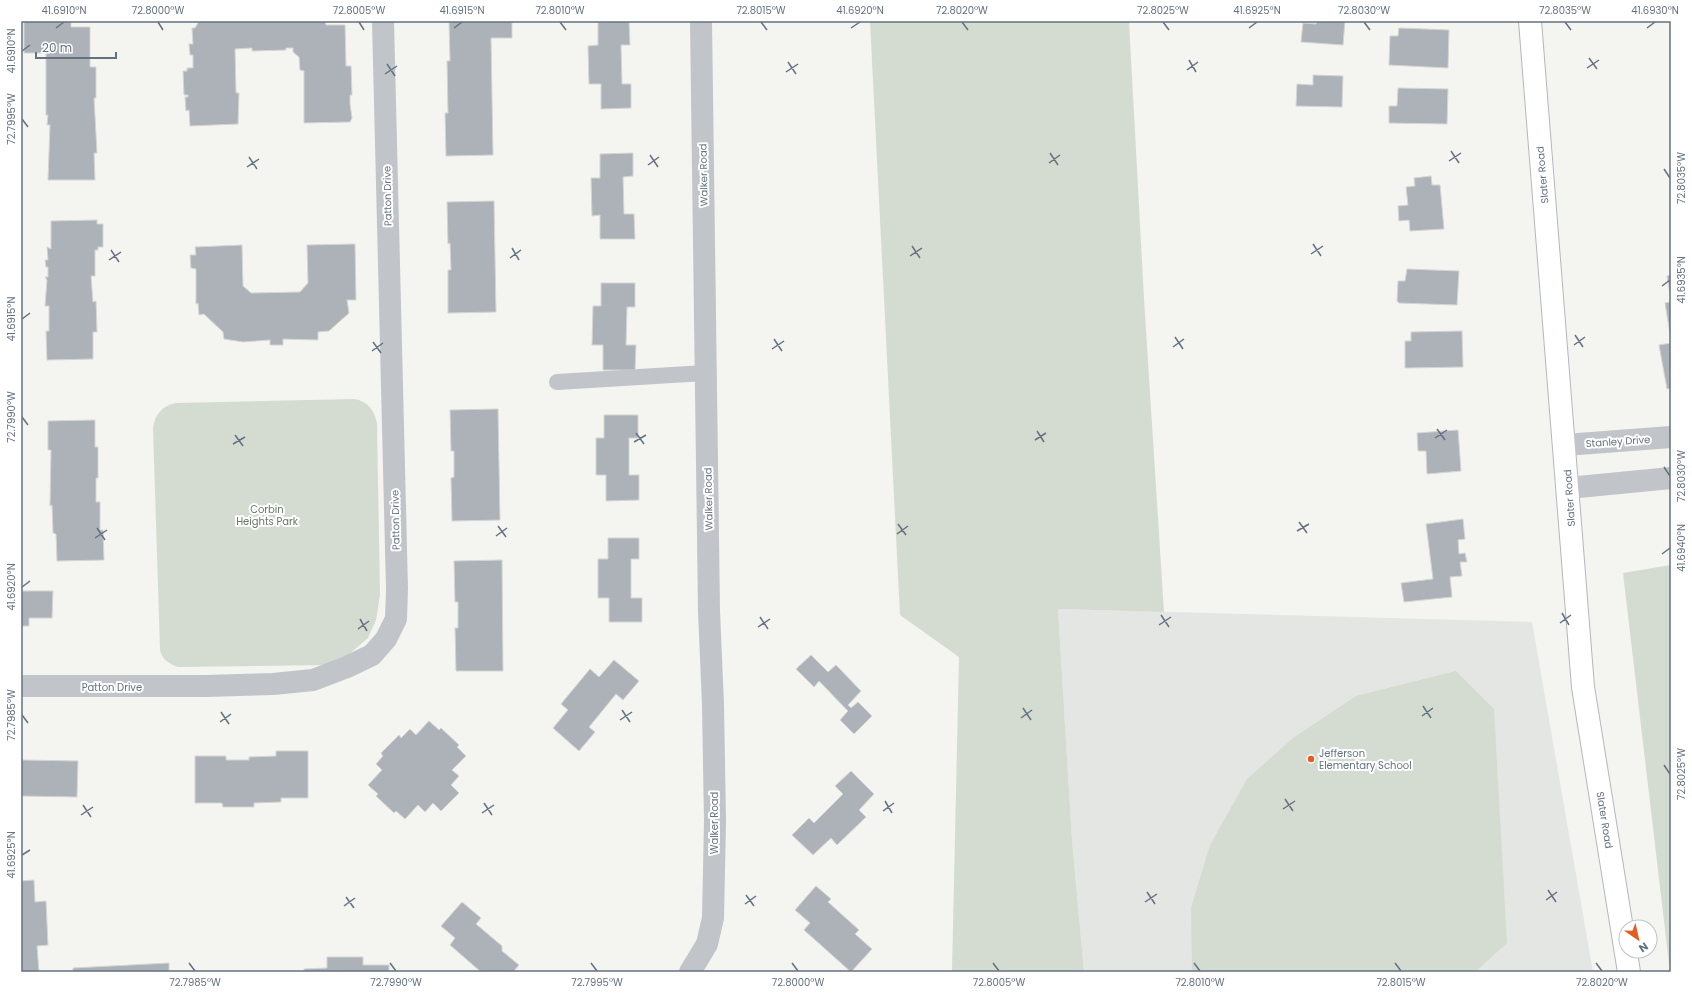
<svg xmlns="http://www.w3.org/2000/svg" width="1692" height="993" viewBox="0 0 1692 993" font-family="Poppins,sans-serif">
	<rect width="100%" height="100%" fill="#f4f4f0"/>
	<path fill="#e4e6e4" d="M1058,609L1532,622L1593,972H1084L1072,840Z"/>
	<g fill="#d4dbd1">
		<path d="M870,21H1129L1144,299L1164,612L1058,609L1072,840L1084,972H952L959,657L900,615Z"/>
		<path d="M354,399C368,401 375,411 377,424L380,595L376,620L368,638L348,655L324,665L178,667C169,664 161,659 160,649L153,428C155,414 162,406 176,403Z"/>
		<path d="M1671,565V972H1670L1623,573Z"/>
		<path d="M1456,671L1494,709L1507,943L1475,972H1192L1191,908L1210,845L1247,779L1293,738L1356,696Z"/>
	</g>
	<g fill="#acb2b8" stroke="#d5d5d3">
		<path d="M24,21H71V27H90V67H96V98H94L97,153H94L95,180H48L50,125H47L48,115H46V53H24Z"/>
		<path d="M199,21H325L326,25H345L346,66H351L352,95H350V104L352,118L350,122L304,123V71L300,70L299,57L293,52V48H286V50L252,51V48L235,49L236,93H239L238,124L190,126L189,110L186,111L185,97H188V95H184L183,71H187V68H193V55H190L189,44H193L192,28H195Z"/>
		<path d="M449,21H512V38H491L493,155L446,156L445,113H448L447,61H450Z"/>
		<path d="M629,21L630,45H621L622,84H631V108L601,109V84H589L588,46L598,45V22Z"/>
		<path d="M1317,21H1345L1343,45L1301,42L1303,23L1316,24Z"/>
		<path d="M1399,28L1449,30L1448,68L1389,65L1390,36H1398Z"/>
		<path d="M1313,75L1343,76L1342,107L1296,106L1297,84L1313,85Z"/>
		<path d="M1398,88L1448,89L1447,124L1389,123V106H1397Z"/>
		<path d="M633,153V176L623,177L624,214H634L635,239H600V215L592,216L591,178H600V154Z"/>
		<path d="M1431,176L1432,185H1440L1444,229L1410,231L1409,220L1399,221L1398,206L1408,205L1406,187L1415,186L1414,178Z"/>
		<path d="M494,201L496,312L448,313V270H451L450,243L448,244L447,202Z"/>
		<path d="M97,220V224H103V247H98V250H95V276H91L93,302L96,301L97,332H93V359L47,360L46,331H49V306H45L47,280L45,277H48V267H46L45,260H48L47,247L51,249V221Z"/>
		<path d="M355,244L356,300H347L349,313L329,331L318,332V340L283,339V345H270V340L243,342L224,339L223,332L204,314L199,315L198,303L196,304V269L191,268L190,255H196L195,247L242,245L243,286L251,293L300,292L308,283L307,245Z"/>
		<path d="M1407,269L1459,271L1457,305L1399,303L1397,301L1398,281H1405Z"/>
		<path d="M1671,275V300L1667,276Z"/>
		<path d="M601,283H635V307H627L626,345H636L635,370H603V345H592L593,306H601Z"/>
		<path d="M1671,302V340L1665,303Z"/>
		<path d="M1462,331L1463,367L1405,368V341H1411V332Z"/>
		<path d="M1671,343V388L1667,389L1659,345Z"/>
		<path d="M498,409L500,520L452,521L451,478L454,477V451H451L450,410Z"/>
		<path d="M604,415H638V438H629V475H639V500L606,501V475H596V438H604Z"/>
		<path d="M95,420V447H98V478H96V502H100V530H103L104,560L57,561L56,534L53,533L52,505L50,506L51,450H48V421Z"/>
		<path d="M1458,430L1461,471L1427,474L1426,451H1418L1417,433Z"/>
		<path d="M1463,519L1465,539L1458,540L1459,554L1465,553L1467,562H1460L1462,576L1450,577L1452,597L1404,602L1401,583L1433,579L1426,524Z"/>
		<path d="M608,538H639V559H631V598H642V622H609V598H598V559H608Z"/>
		<path d="M502,560L503,671H456L455,628H458V602H455L454,561Z"/>
		<path d="M21,591H53L52,618H29V626H21Z"/>
		<path d="M811,655L828,672L836,665L861,691L848,705L851,708L858,702L872,716L854,734L840,720L848,711L819,681L814,687L796,669Z"/>
		<path d="M614,660L639,681L623,700L616,694L589,727L595,732L579,751L553,728L568,710L561,704L590,669L599,677Z"/>
		<path d="M429,721L439,730L441,728L459,745L457,747L466,756L452,770L459,776L451,785L459,793L441,811L433,803L425,812L418,805L405,819L396,811L394,813L376,796L378,794L368,785L382,770L376,764L383,756L381,753L399,735L401,738L410,729L416,735Z"/>
		<path d="M276,751H308V798H281V802L254,803V807H223L222,803H195V756H226V760H249V757L276,756Z"/>
		<path d="M21,760L78,761L77,797L21,796Z"/>
		<path d="M851,771L874,794L859,810L866,817L837,845L831,838L813,855L792,835L809,818L814,823L843,794L835,786Z"/>
		<path d="M34,880L35,902L46,901L48,945L37,946L39,972H21V881Z"/>
		<path d="M816,886L831,899L828,902L859,930L855,934L872,949L851,972L804,930L810,923L795,910Z"/>
		<path d="M462,902L481,918L476,924L502,946V951L519,965L513,972H481L450,945L455,938L441,926Z"/>
		<path d="M327,957H363V965H389V972H304V969L327,968Z"/>
		<path d="M169,963V972H73V968Z"/>
	</g>
	<g fill="none" stroke-linecap="round" stroke-linejoin="round">
		<defs>
			<path id="secondary" d="M1530,21L1583,687L1629,972"/>
		</defs>
		<use href="#secondary" stroke="#b4b8bc" stroke-width="24"/>
		<path stroke="#c1c4c8" stroke-width="16" d="M557,382L705,373"/>
		<g stroke="#c1c4c8" stroke-width="22">
			<path d="M1565,445L1671,437"/>
			<path d="M1568,488L1671,478"/>
			<path d="M21,686H206L273,684L313,680L347,667L372,655L386,639L396,619L397,589L383,21"/>
			<path d="M690,972L707,944L713,918L715,821L713,705L709,611L701,21"/>
		</g>
		<use href="#secondary" stroke="#fff" stroke-width="22"/>
	</g>
	<path fill="none" stroke="#637181" stroke-width="1.5" d="M158,22L163,30M359,22L364,30M560,22L566,30M761,22L767,30M962,22L968,30M1163,22L1169,30M1364,22L1370,30M1565,22L1571,30M56,28L64,22M454,28L462,22M851,28L860,22M1249,28L1257,22M1647,28L1655,22M22,51L30,45M1589,58L1597,69M1189,60L1196,72M788,62L796,74M387,64L395,76M1587,68L1599,60M1187,70L1198,62M786,72L798,64M385,74L397,66M22,119L28,127M1451,151L1459,163M1050,153L1058,165M650,155L658,167M249,157L257,169M1449,161L1461,153M1049,163L1060,155M648,165L659,157M247,167L259,159M1664,169L1670,178M1313,244L1321,256M912,246L920,258M512,248L519,260M111,250L119,262M1311,254L1323,246M910,256L922,248M510,258L521,250M109,260L121,252M1662,286L1670,280M22,319L30,313M1575,335L1583,347M1175,337L1183,349M774,339L782,351M373,342L381,353M1574,345L1585,337M1173,347L1184,339M772,349L784,341M372,351L383,343M22,417L28,425M1437,429L1445,440M1037,431L1044,442M636,433L644,444M235,435L243,446M1435,438L1447,430M1035,440L1046,433M634,442L646,435M233,444L245,437M1664,467L1670,476M1299,522L1307,533M898,524L906,535M498,526L506,537M97,528L105,540M1297,531L1309,524M897,534L908,526M496,536L507,528M95,538L107,530M1662,554L1670,548M22,587L30,581M1562,613L1569,625M1161,615L1169,627M760,617L768,629M360,619L367,631M1560,623L1571,615M1159,625L1171,617M758,627L770,619M358,629L369,621M1423,706L1431,718M1023,708L1031,720M622,710L630,722M221,712L229,724M22,715L28,723M1422,716L1433,708M1021,718L1032,710M620,720L632,712M220,722L231,714M1664,765L1670,774M1285,799L1293,811M885,801L892,813M484,803L492,815M83,805L91,817M1283,809L1295,801M883,811L894,803M482,813L494,805M81,815L93,807M22,855L30,850M1548,890L1556,902M1147,892L1155,904M746,895L754,906M346,897L354,908M1546,900L1557,892M1145,902L1157,894M745,904L756,896M344,906L355,898M189,963L195,971M390,963L396,971M591,963L597,971M792,963L798,971M993,963L999,971M1194,963L1200,971M1395,963L1401,971M1596,963L1602,971"/>
	<circle fill="#e25e22" stroke="#fff" stroke-width="1.5" cx="1311" cy="759" r="4"/>
	<g text-anchor="middle" stroke-width="4" stroke-linejoin="round" paint-order="stroke">
		<g font-size="10" fill="#637181" stroke="#fff">
			<text transform="translate(703 175) rotate(-91)" y="4">Walker Road</text>
			<text transform="translate(1542 175) rotate(-95)" y="4">Slater Road</text>
			<text transform="translate(387 196) rotate(-91)" y="4">Patton Drive</text>
			<text transform="translate(1618 441) rotate(-4)" y="4">Stanley Drive</text>
			<text transform="translate(1569 498) rotate(-94)" y="4">Slater Road</text>
			<text transform="translate(708 499) rotate(-91)" y="4">Walker Road</text>
			<text transform="translate(395 520) rotate(-91)" y="4">Patton Drive</text>
			<text x="112" y="691">Patton Drive</text>
			<text transform="translate(1605 820) rotate(81)" y="4">Slater Road</text>
			<text transform="translate(714 823) rotate(-90)" y="4">Walker Road</text>
		</g>
		<g font-size="10" fill="#657862" stroke="#fff">
			<text x="267" y="513">Corbin<tspan x="267" dy="12">Heights Park</tspan></text>
		</g>
		<g font-size="10" fill="#637181" stroke="#fff" text-anchor="start">
			<text x="1319" y="757">Jefferson<tspan x="1319" dy="12">Elementary School</tspan></text>
		</g>
	</g>
	<rect width="1692" height="993" fill="none" stroke="#ffffff" stroke-width="44"/>
	<g transform="translate(1638 939) rotate(146)"><circle r="19" fill="#ffffff" stroke="#c1c6cd"/>
	<path d="M0-3L7 15L0 10L-7 15Z" fill="#e25e22"/>
	<text y="-6" font-size="11" font-weight="bold" text-anchor="middle" fill="#637181">N</text>
	</g>
	<path d="M36 52v6h80v-6" fill="none" stroke="#637181" stroke-width="2"/>
	<text x="42" y="52" font-size="12" fill="#637181" stroke="#ffffff" stroke-width="3" paint-order="stroke">20 m</text>
	<rect x="22" y="22" width="1648" height="949" fill="none" stroke="#637181" stroke-width="1.5"/>
	<g font-size="10" text-anchor="middle" fill="#637181">
		<text x="64" y="14">41.6910°N</text>
		<text x="158" y="14">72.8000°W</text>
		<text x="359" y="14">72.8005°W</text>
		<text x="462" y="14">41.6915°N</text>
		<text x="560" y="14">72.8010°W</text>
		<text x="761" y="14">72.8015°W</text>
		<text x="860" y="14">41.6920°N</text>
		<text x="962" y="14">72.8020°W</text>
		<text x="1163" y="14">72.8025°W</text>
		<text x="1257" y="14">41.6925°N</text>
		<text x="1364" y="14">72.8030°W</text>
		<text x="1565" y="14">72.8035°W</text>
		<text x="1655" y="14">41.6930°N</text>
		<text transform="translate(11 51) rotate(-90)" y="4">41.6910°N</text>
		<text transform="translate(11 119) rotate(-90)" y="4">72.7995°W</text>
		<text transform="translate(1681 178) rotate(-90)" y="4">72.8035°W</text>
		<text transform="translate(1681 280) rotate(-90)" y="4">41.6935°N</text>
		<text transform="translate(11 319) rotate(-90)" y="4">41.6915°N</text>
		<text transform="translate(11 417) rotate(-90)" y="4">72.7990°W</text>
		<text transform="translate(1681 476) rotate(-90)" y="4">72.8030°W</text>
		<text transform="translate(1681 548) rotate(-90)" y="4">41.6940°N</text>
		<text transform="translate(11 587) rotate(-90)" y="4">41.6920°N</text>
		<text transform="translate(11 715) rotate(-90)" y="4">72.7985°W</text>
		<text transform="translate(1681 774) rotate(-90)" y="4">72.8025°W</text>
		<text transform="translate(11 855) rotate(-90)" y="4">41.6925°N</text>
		<text x="195" y="986">72.7985°W</text>
		<text x="396" y="986">72.7990°W</text>
		<text x="597" y="986">72.7995°W</text>
		<text x="798" y="986">72.8000°W</text>
		<text x="999" y="986">72.8005°W</text>
		<text x="1200" y="986">72.8010°W</text>
		<text x="1401" y="986">72.8015°W</text>
		<text x="1602" y="986">72.8020°W</text>
	</g>
</svg>
